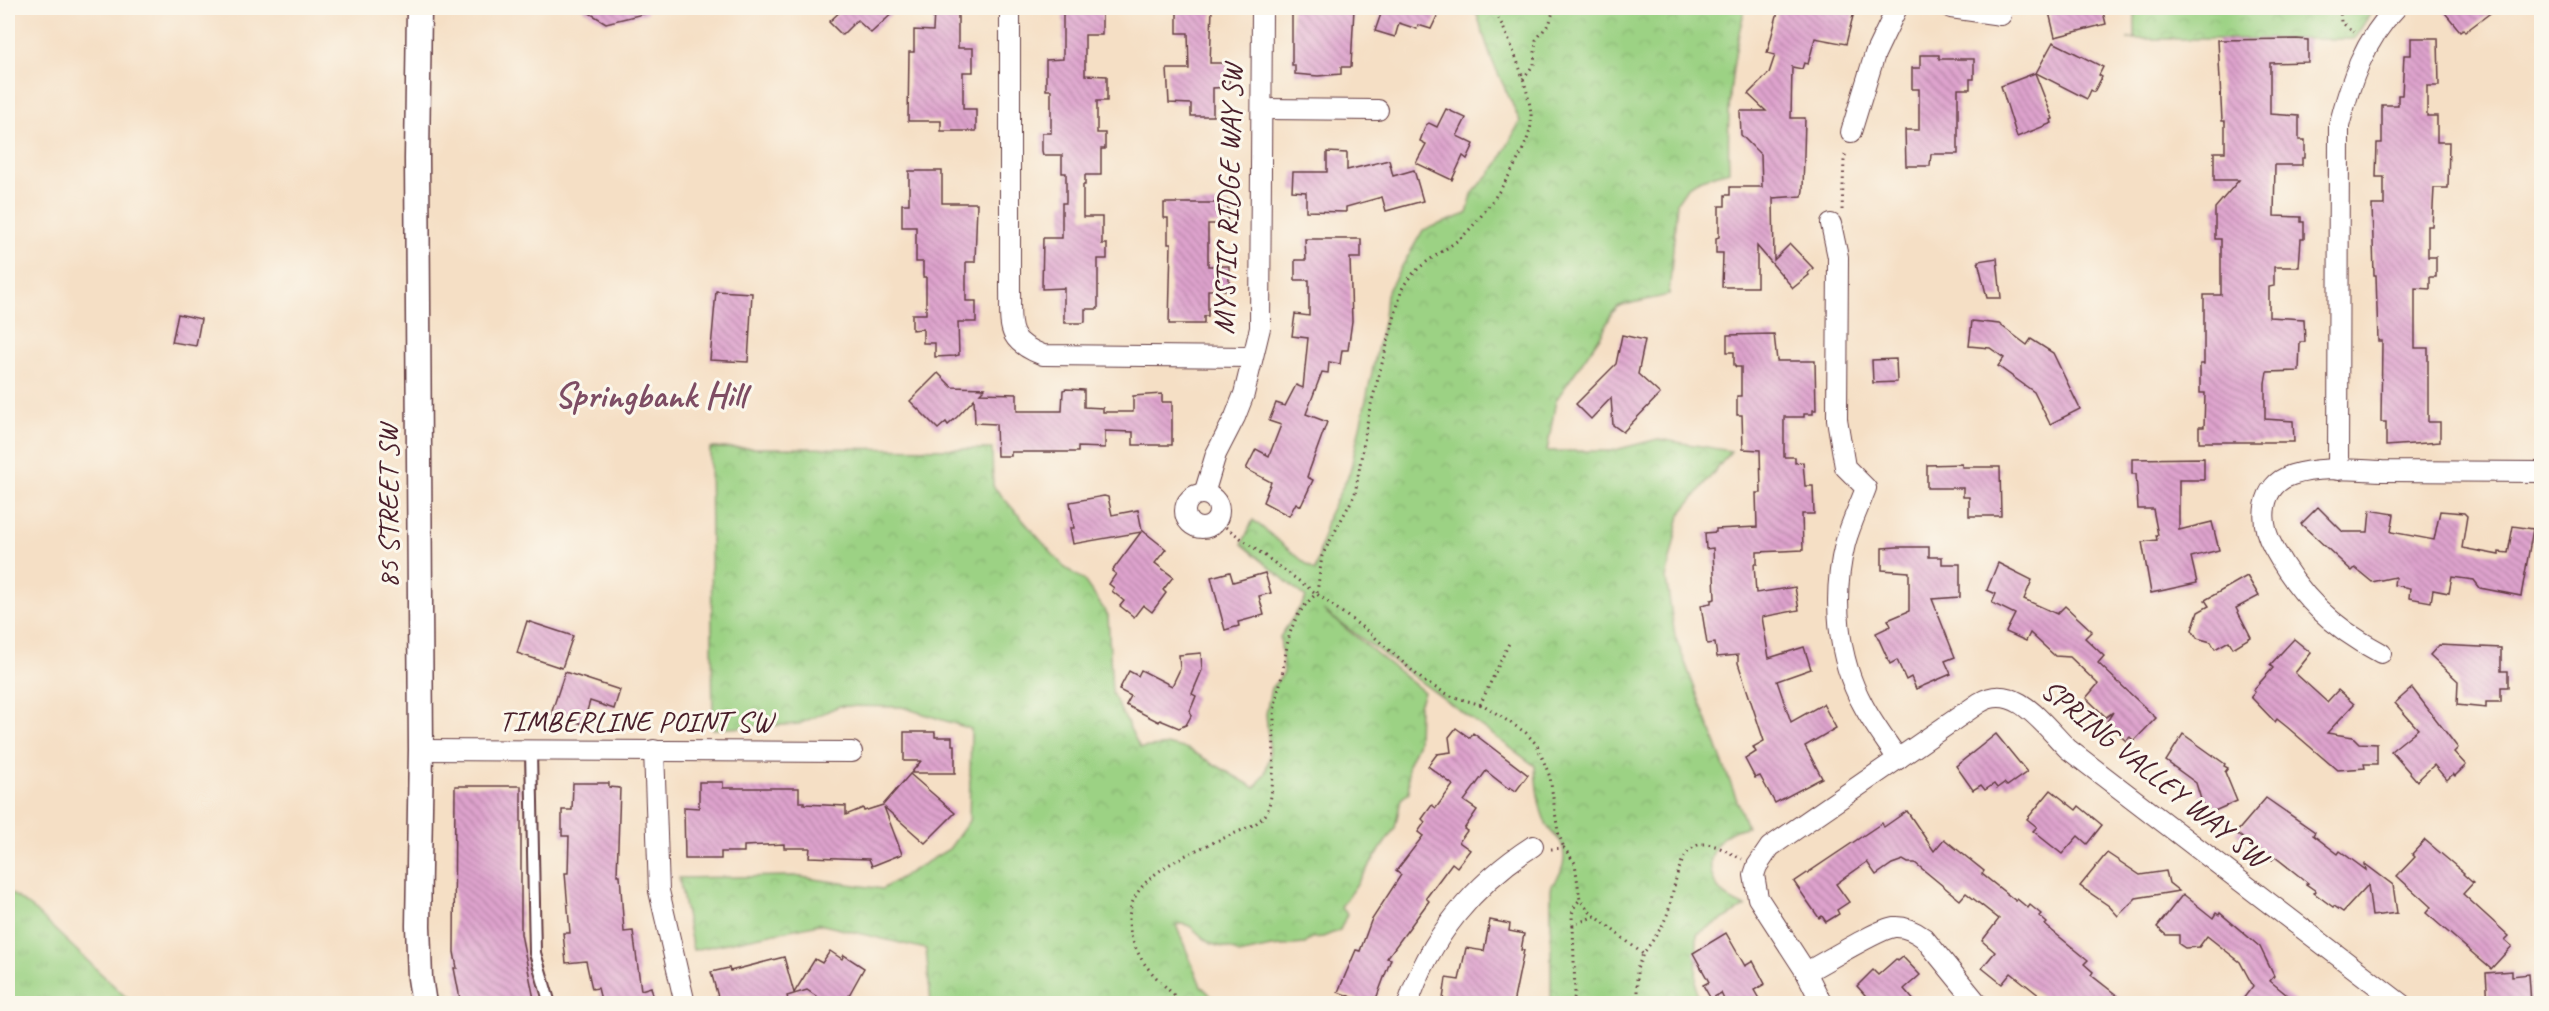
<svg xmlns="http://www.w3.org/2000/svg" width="2549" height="1011" viewBox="0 0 2549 1011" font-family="Caveat,sans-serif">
	<defs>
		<pattern id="grass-tufts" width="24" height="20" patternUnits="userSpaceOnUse" patternTransform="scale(1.5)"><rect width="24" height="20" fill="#9cd284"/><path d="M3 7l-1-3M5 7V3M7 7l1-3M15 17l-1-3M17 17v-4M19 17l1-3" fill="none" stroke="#88b472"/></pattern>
		<pattern id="park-crowns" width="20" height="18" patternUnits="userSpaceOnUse" patternTransform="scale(1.5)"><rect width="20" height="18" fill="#9cd284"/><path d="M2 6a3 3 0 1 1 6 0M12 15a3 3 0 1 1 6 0" fill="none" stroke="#88b472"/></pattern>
		<pattern id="building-back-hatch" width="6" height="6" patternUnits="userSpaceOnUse" patternTransform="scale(1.5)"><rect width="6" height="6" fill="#dea3cd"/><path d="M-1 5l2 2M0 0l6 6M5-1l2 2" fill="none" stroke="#b684a7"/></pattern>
	</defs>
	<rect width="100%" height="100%" fill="#fbf7ec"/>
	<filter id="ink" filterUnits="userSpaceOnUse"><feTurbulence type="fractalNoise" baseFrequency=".0167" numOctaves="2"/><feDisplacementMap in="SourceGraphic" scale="12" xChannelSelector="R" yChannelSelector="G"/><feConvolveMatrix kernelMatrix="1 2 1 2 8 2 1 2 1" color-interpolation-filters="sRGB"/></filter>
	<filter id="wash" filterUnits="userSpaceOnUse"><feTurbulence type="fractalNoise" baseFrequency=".008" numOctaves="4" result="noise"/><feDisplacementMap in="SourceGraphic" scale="24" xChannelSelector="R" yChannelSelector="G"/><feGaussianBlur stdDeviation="1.35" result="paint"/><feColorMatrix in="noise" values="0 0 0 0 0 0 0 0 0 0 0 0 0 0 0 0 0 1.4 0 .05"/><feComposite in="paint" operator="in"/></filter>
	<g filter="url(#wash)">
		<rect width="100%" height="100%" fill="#f5dfc5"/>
		<path fill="url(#grass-tufts)" stroke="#737858" stroke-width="1.5" d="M8,891L32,908L132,1003H8Z"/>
		<g fill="url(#park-crowns)" stroke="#737858" stroke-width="1.5">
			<path d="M1475,8H1745C1730,66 1727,111 1729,171L1701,179L1688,186L1677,202L1669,295L1619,306L1612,313L1603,332L1556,400L1547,451H1611L1658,439L1731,451L1680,515L1666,578L1675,636L1747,827C1714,832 1699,865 1721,892C1727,899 1737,903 1745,907L1697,934L1696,993L1698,1003H1551V885C1562,876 1568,857 1561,843C1558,837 1552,834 1549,829C1539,813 1536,785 1535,766L1323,610L1424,692L1419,705L1418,742L1408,765L1409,793L1401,799L1395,828L1341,907L1347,914L1340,930L1323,937L1312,938L1305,944L1271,947L1239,954C1230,946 1223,948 1212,944C1200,939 1191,919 1176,925L1201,986L1219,1003H931L926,949L819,924L693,950L679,878L794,876L882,889L949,849L969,821L971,729L902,707L839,706L799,724L713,729L710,448L992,449L993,486L1065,568L1083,579L1108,615L1112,693L1140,748L1170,745L1188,749L1255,788L1265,773L1270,755L1266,714L1271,688L1284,673L1280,637L1306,598L1242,544L1253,520L1315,571L1328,516L1350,472L1384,318L1386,294L1423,230L1467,214L1472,194L1498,164L1520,121L1491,58Z"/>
			<path d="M2135,8H2374L2354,39H2127L2135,38Z"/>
		</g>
		<g id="blocks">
			<g fill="url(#building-back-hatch)">
				<path d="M581,8H647V13L606,23Z"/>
				<path d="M844,8H898L871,33L857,20L842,35L829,22Z"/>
				<path d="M1063,8H1102V35H1085V75L1107,76V101H1097V133H1105V149H1101V175H1085V185H1083V217H1102V244H1107V259H1098V309H1085V322L1082,323H1064V288L1042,289L1043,238H1062V203H1066V173H1062V155H1043L1042,151V133H1051V90H1046V60L1063,59Z"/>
				<path d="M1177,8H1212L1210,63H1229L1228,67H1230L1229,87L1213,88V116H1191V104L1169,103L1167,69H1189L1188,33H1177Z"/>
				<path d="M1292,8H1354L1351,67H1341V74L1318,76L1295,74V65H1292Z"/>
				<path d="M1383,8H1432L1440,10L1431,29L1418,25L1417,29L1399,23L1395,37L1375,31Z"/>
				<path d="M1779,8H1855L1846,44L1815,38L1808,64L1804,63L1802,69L1792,67L1791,118H1805L1803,190L1802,196L1773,198L1774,260L1790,244L1813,268L1808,273L1809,275L1793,288L1757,246V287H1722L1723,253H1716V238L1719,237V206H1725V195H1730V187H1762L1761,155L1741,135L1740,111H1766L1748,94L1769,73L1775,55L1767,53Z"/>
				<path d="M2048,8H2102L2106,24L2055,37Z"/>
				<path d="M2441,8H2497L2465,32L2463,29L2460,31Z"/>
				<path d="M934,12H958V48H973V72H963V109H976V131H941V121H908L909,52H914V30L933,31Z"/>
				<path d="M2411,38H2438L2439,86H2427V116H2437V142H2449L2448,188H2434L2432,226H2428V257H2436V277H2430V289L2415,288V348H2428V422H2440V442L2386,446V422H2381L2382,341H2378L2376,275H2374L2372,205H2384V177H2376L2377,143H2382V105H2398V95H2402L2404,55H2411Z"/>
				<path d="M2297,39L2308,40V62L2270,63V114L2299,116V140H2305V158H2302V165H2275L2274,216L2301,217V222H2304V239H2301L2299,267H2274V286L2269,287V317L2304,319L2305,342H2300L2299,371L2267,372L2265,383V419L2293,421L2294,442H2199V427H2204L2205,393H2200V364H2204V295H2221V239H2215V208L2239,180H2214V152H2225V121H2222L2218,40Z"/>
				<path d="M2053,42L2103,67L2099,75L2102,77L2094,92L2091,90L2087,99L2036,73Z"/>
				<path d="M1920,55H1939V59H1974V79H1970V89H1958V154H1931L1930,166H1906L1905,130H1919V89H1912V68H1920Z"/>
				<path d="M2035,73L2053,119L2051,120L2052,123L2017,137L2001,86Z"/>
				<path d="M1446,109L1466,118L1457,136L1474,144L1467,159L1463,156L1452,180L1416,163L1426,144L1420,141L1426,125L1429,123L1437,127Z"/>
				<path d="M1327,152L1347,153V170L1389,160L1393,176L1414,170L1423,201L1386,211L1382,197L1346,207V212L1306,211V192L1292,191L1293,172H1327Z"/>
				<path d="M909,171H942V203H977L975,262H966V301H976V322H958L959,355L955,356L935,357V343H923V329L912,330V314H926V277H923V262H916V227H902V204H909Z"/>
				<path d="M1164,203H1227L1228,206L1227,224H1208V266H1229V290H1208V316H1204V324H1169L1171,244H1168V218H1164Z"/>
				<path d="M1305,239H1361V258H1350L1352,321L1348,350H1342L1340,364L1329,362L1328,373L1322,372L1306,414L1327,422L1307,477L1313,480L1301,506L1296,503L1289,516L1263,502L1271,482L1246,469L1256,449L1269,456L1281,425L1269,421L1276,403L1285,406L1296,385L1303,388L1308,338L1292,336L1295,314L1309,316V280H1295V260H1306Z"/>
				<path d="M1997,258L2001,298H1987L1978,261Z"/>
				<path d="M716,291L752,293L748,362L710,360Z"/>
				<path d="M178,314L201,319L196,346L172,342Z"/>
				<path d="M1972,321L1999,324L2027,345L2031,339L2053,353L2080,409L2050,424L2034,392L1998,366L2004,358L1990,348L1969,346Z"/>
				<path d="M1774,334L1777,361H1815L1816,410H1813V414H1804V417H1784V457H1795V463L1803,462L1805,486H1813L1814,514H1802L1803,550L1757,552V564H1754L1756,593L1795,587L1799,610L1762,617L1769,658L1804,647L1811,669L1777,681L1791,722L1823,704L1836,728L1805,746L1822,778L1775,803L1760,776L1755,778L1745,759L1756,752L1753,747L1764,741L1738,663V655L1717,657L1715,643L1707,644L1701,605L1711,603V600L1715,599L1713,548L1706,549L1705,533L1716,532V529L1757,527L1756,493H1761L1760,450L1743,449L1742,415H1737V396H1741V367H1736L1734,365V352H1727V335Z"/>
				<path d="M1622,335L1645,340L1638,374L1660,394L1623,432L1613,425L1611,398L1591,419L1576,404L1616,364Z"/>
				<path d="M1896,359L1897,382L1873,383L1872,360Z"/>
				<path d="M938,373L952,387L985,388L980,393L1017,394V411H1062L1063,390L1066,389L1084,390V407L1103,408V412H1133V396L1162,394V402H1172V445H1133V432L1105,431V448L1078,447V452H1011V456H997L996,424L975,423L974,399L957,417L948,425L946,422L938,429L910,401Z"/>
				<path d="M2204,458V480H2179V530L2212,522L2219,550L2191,557L2197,583L2151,593L2142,542L2157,540L2156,535H2158L2153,509H2138L2136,474H2132V459Z"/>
				<path d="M1962,464V467H2000L2001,516H1969V497H1963V488H1927V465Z"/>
				<path d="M1104,496L1108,497L1112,515L1138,510L1142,530L1166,549L1155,563L1173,577L1163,590L1166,593L1152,612L1143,605L1134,617L1120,606L1124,601L1112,591L1114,588L1109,584L1116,574L1112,571L1141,532L1073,544L1070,528H1074L1070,502Z"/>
				<path d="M2318,507L2343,532H2368L2370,510L2394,514L2391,532L2434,540L2440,511L2464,513L2467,516L2462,548L2499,555V552L2508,553L2513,526L2533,529L2521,596L2480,588L2474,580L2452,577L2449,593L2433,590L2431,602L2409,598L2410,588L2394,585L2395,577L2372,582L2355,568L2352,571L2301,524Z"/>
				<path d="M1897,547H1929V557H1942V564H1960V597L1932,599L1955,657L1945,661L1951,674L1916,689L1911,677L1906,680L1897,660L1890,664L1876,633L1891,626L1888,620L1909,611V572L1882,570V548Z"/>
				<path d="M1998,563L2032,580L2024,599L2057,614L2065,606L2092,631L2085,638L2104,656L2098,663L2156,718L2134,741L2130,737L2126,741L2106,723L2113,712L2106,717L2086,698L2098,684L2070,657L2055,656L2030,633L2026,641L2006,632L2015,614L1992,603L1996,594L1987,590Z"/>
				<path d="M1230,572L1233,582L1265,573L1271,593L1259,596L1264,615L1238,622L1239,626L1225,630L1211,577Z"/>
				<path d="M2247,576L2259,596L2236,608L2251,637L2233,648L2229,641L2215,649L2211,642L2197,638L2192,630L2198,612L2209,606L2205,600Z"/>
				<path d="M527,621L573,636L562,668L517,653Z"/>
				<path d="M2294,639L2311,653L2295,673L2327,702L2338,690L2354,704L2327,733L2353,737L2359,743L2377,744V764H2364L2365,768L2337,770L2287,727L2277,719L2275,722L2251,697L2255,692L2253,690L2273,668L2270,665Z"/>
				<path d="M2439,645L2501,648V671H2508V687H2501V702H2486V708L2457,705L2458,681L2430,655Z"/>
				<path d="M1201,653L1202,670L1192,694L1196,696L1190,711L1191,716L1186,725L1179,728L1160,720L1159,722L1126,705L1131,696L1119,690L1129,671L1138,676L1141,670L1172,686L1180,669L1179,655Z"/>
				<path d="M565,672L620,690L614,709L590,701L583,724L551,714Z"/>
				<path d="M2412,688L2458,748L2454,752L2466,765L2455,776L2453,774L2447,780L2434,765L2417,781L2391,751L2418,729L2395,703Z"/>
				<path d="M1456,728L1470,738L1473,733L1528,775L1516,791L1510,787L1509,789L1486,771L1464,801L1477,810L1464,829L1467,831L1459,842L1470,850L1457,867L1452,863L1426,898L1429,901L1387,958L1391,959L1376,999L1373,998L1370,1004L1338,992L1356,950L1360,951L1371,921L1401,875L1396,871L1423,836L1418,832L1425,822L1422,819L1432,805L1436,808L1453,785L1428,766L1437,754L1451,752L1449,737Z"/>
				<path d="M904,732H935V737H952V745H955V773H911L921,761H904Z"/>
				<path d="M1996,734L2027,772L2007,786L2004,783L1997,788L1994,784L1985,790L1981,785L1973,790L1956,766Z"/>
				<path d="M2183,734L2225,764L2224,766L2228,768L2225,772L2237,801L2210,813L2206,805L2203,806L2196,783L2166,761Z"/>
				<path d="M910,774L955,813L925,843L884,807L902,854L872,866L869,859L809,857L810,848H784V844L744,846V852H721V859H685L684,807L699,808V782H723V788H799V802H804V804L846,806V815L863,808L864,811L883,805Z"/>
				<path d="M573,783H609V787L620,788L617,875H620L624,932L633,931L641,990L651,987L655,1004H602L598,988L592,989L586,961L566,963L563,933H570L565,873H568L569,836H562V810H572Z"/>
				<path d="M455,786H521V934L535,1004H461L454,968H457L454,952Z"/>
				<path d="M2051,790L2076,810L2079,806L2102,825L2087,844L2078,836L2062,854L2033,831L2037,827L2027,819Z"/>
				<path d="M2266,798L2315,832L2313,835L2338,854L2340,851L2366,870L2365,864L2393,885L2397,913L2372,916L2368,885L2343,912L2334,906L2333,907L2314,893L2316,891L2306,884L2308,883L2275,857L2272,860L2236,833Z"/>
				<path d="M1907,811L1934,851L1944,839L1984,871L1982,874L2016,901L2017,899L2028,908L2030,905L2041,914L2039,916L2047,923L2045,925L2088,960L2084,964L2093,972L2091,975L2128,1004H2050L2011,973L2002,984L1982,968L1995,952L1982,941L1999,919L1966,893L1960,900L1915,863H1908L1903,860L1892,864L1876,875L1867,862L1836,884L1849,902L1837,910L1839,914L1826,922L1822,916L1819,918L1794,882L1882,823L1884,827Z"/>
				<path d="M2425,840L2464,873L2463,874L2473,883L2463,894L2509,936L2505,940L2512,946L2491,969L2426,913L2431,907L2397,876L2415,857L2412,854Z"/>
				<path d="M2107,853L2140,875L2166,871L2169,883L2179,891L2136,898L2118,916L2109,906L2080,886Z"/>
				<path d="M2183,894L2213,918L2216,913L2219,915L2220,913L2260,947L2274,976L2270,981L2298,1004H2239L2253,986L2240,962L2207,936L2199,947L2185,948L2179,944V935H2166L2157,927Z"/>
				<path d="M1490,920L1510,924L1509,931L1524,934L1521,950H1524L1513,1004H1450L1451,1001L1443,999L1446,978L1459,980L1466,948L1484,951Z"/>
				<path d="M1726,933L1745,966L1753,961L1765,984L1754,990L1762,1004H1726L1721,993L1711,999L1703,985L1709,982L1693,953Z"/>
				<path d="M830,951L842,959L844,955L864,968L844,1004H828L807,990L787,996L789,1004H720L711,972L729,968L730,971L784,957L794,993L815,959L822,963Z"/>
				<path d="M1903,957L1920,975L1904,989L1917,1004H1873L1857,986L1873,970L1878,975L1896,959L1898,961Z"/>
				<path d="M2512,971V976L2529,974L2531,1004H2488L2486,973Z"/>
			</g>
		</g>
	</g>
	<g filter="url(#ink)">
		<use href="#blocks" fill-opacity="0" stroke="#643c42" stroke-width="1.5"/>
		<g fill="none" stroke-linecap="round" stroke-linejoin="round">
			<defs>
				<path id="service" d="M531,751L535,953L550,1004"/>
				<g id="minor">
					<path d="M1010,8V289C1011,326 1004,340 1043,355L1252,357"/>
					<path d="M1951,8L2001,15"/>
					<path d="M1262,109L1378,110"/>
					<path d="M1851,132L1875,54L1897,8"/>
					<path d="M1831,224L1838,257L1837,419L1845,467L1866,488C1859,507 1850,525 1845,544C1832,596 1837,658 1863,705C1873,724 1886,741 1898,759"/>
					<path d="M2338,470L2339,126C2350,83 2364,40 2396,8"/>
					<circle cx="1202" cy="511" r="17"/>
					<path d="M1204,494L1216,454L1235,417L1244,394L1260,328L1262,8"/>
					<path d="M2381,653C2331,627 2300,596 2273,547C2259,522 2260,485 2292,475C2319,466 2354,470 2382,471C2435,471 2488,472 2542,472"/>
					<path d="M421,750L852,752"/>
					<path d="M654,750L659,891L685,1004"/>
					<path d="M1806,972C1824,963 1878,929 1894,927C1906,926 1916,932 1924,938L1978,1004"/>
					<path d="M1408,1004C1429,938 1475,883 1533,846"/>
					<path d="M1822,1004L1806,972L1758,898L1754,875L1757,866L1770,847L1979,703C2015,680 2045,727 2068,749L2401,1004"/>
				</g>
				<path id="tertiary" d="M419,8L417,159L421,750L418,926L420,978L424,1004"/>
			</defs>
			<use href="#service" stroke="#643c42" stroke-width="14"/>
			<use href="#minor" stroke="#643c42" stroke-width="22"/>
			<use href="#tertiary" stroke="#643c42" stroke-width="27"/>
			<g stroke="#643c42" stroke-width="3" stroke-dasharray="1.5 4.5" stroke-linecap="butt">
				<path d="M2340,8L2341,22L2354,32"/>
				<path d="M1523,79L1534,64L1536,40L1550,22L1554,8"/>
				<path d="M1842,210L1844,161L1846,151"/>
				<path d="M1216,520L1370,633L1425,682L1451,696L1485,706L1526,733L1537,745L1550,777L1558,832L1564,848"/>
				<path d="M1480,705L1510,641"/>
				<path d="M1551,849L1564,848L1575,863L1580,900L1590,912L1643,954C1652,941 1661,930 1667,915C1674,897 1676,846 1703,844C1715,843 1731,854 1742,859"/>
				<path d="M1573,925C1571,916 1572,907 1580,900"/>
				<path d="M1182,1004C1170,990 1154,977 1144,963C1089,878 1199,852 1255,824C1258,822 1262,818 1265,815C1276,799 1273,741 1274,720C1274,701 1279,692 1282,675C1289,638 1287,621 1317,593L1322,556L1355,494L1369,412L1402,289C1415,264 1442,254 1463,236C1485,216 1528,153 1531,124C1534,97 1507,31 1493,8"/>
				<path d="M1572,1004L1575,995L1573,925L1595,916"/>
				<path d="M1637,1004V969L1643,954"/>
			</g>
			<use href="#service" stroke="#fff" stroke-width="10"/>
			<use href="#minor" stroke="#fff" stroke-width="20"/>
			<use href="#tertiary" stroke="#fff" stroke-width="24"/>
		</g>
	</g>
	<g text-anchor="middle" stroke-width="6" stroke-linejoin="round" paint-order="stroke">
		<g font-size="30" fill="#4a1f2b" stroke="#fbf7ec">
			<text transform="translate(1228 199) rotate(-88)" y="10">MYSTIC RIDGE WAY SW</text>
			<text transform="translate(388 506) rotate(-90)" y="10">85 STREET SW</text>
			<text x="636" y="731">TIMBERLINE POINT SW</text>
			<text transform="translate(2154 773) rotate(39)" y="10">SPRING VALLEY WAY SW</text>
		</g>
		<g font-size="36" font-weight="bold" fill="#7e4d64" stroke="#fbf7ec">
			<text x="650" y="407">Springbank Hill</text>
		</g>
	</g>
	<rect width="2549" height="1011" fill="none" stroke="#fbf7ec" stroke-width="30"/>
</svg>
